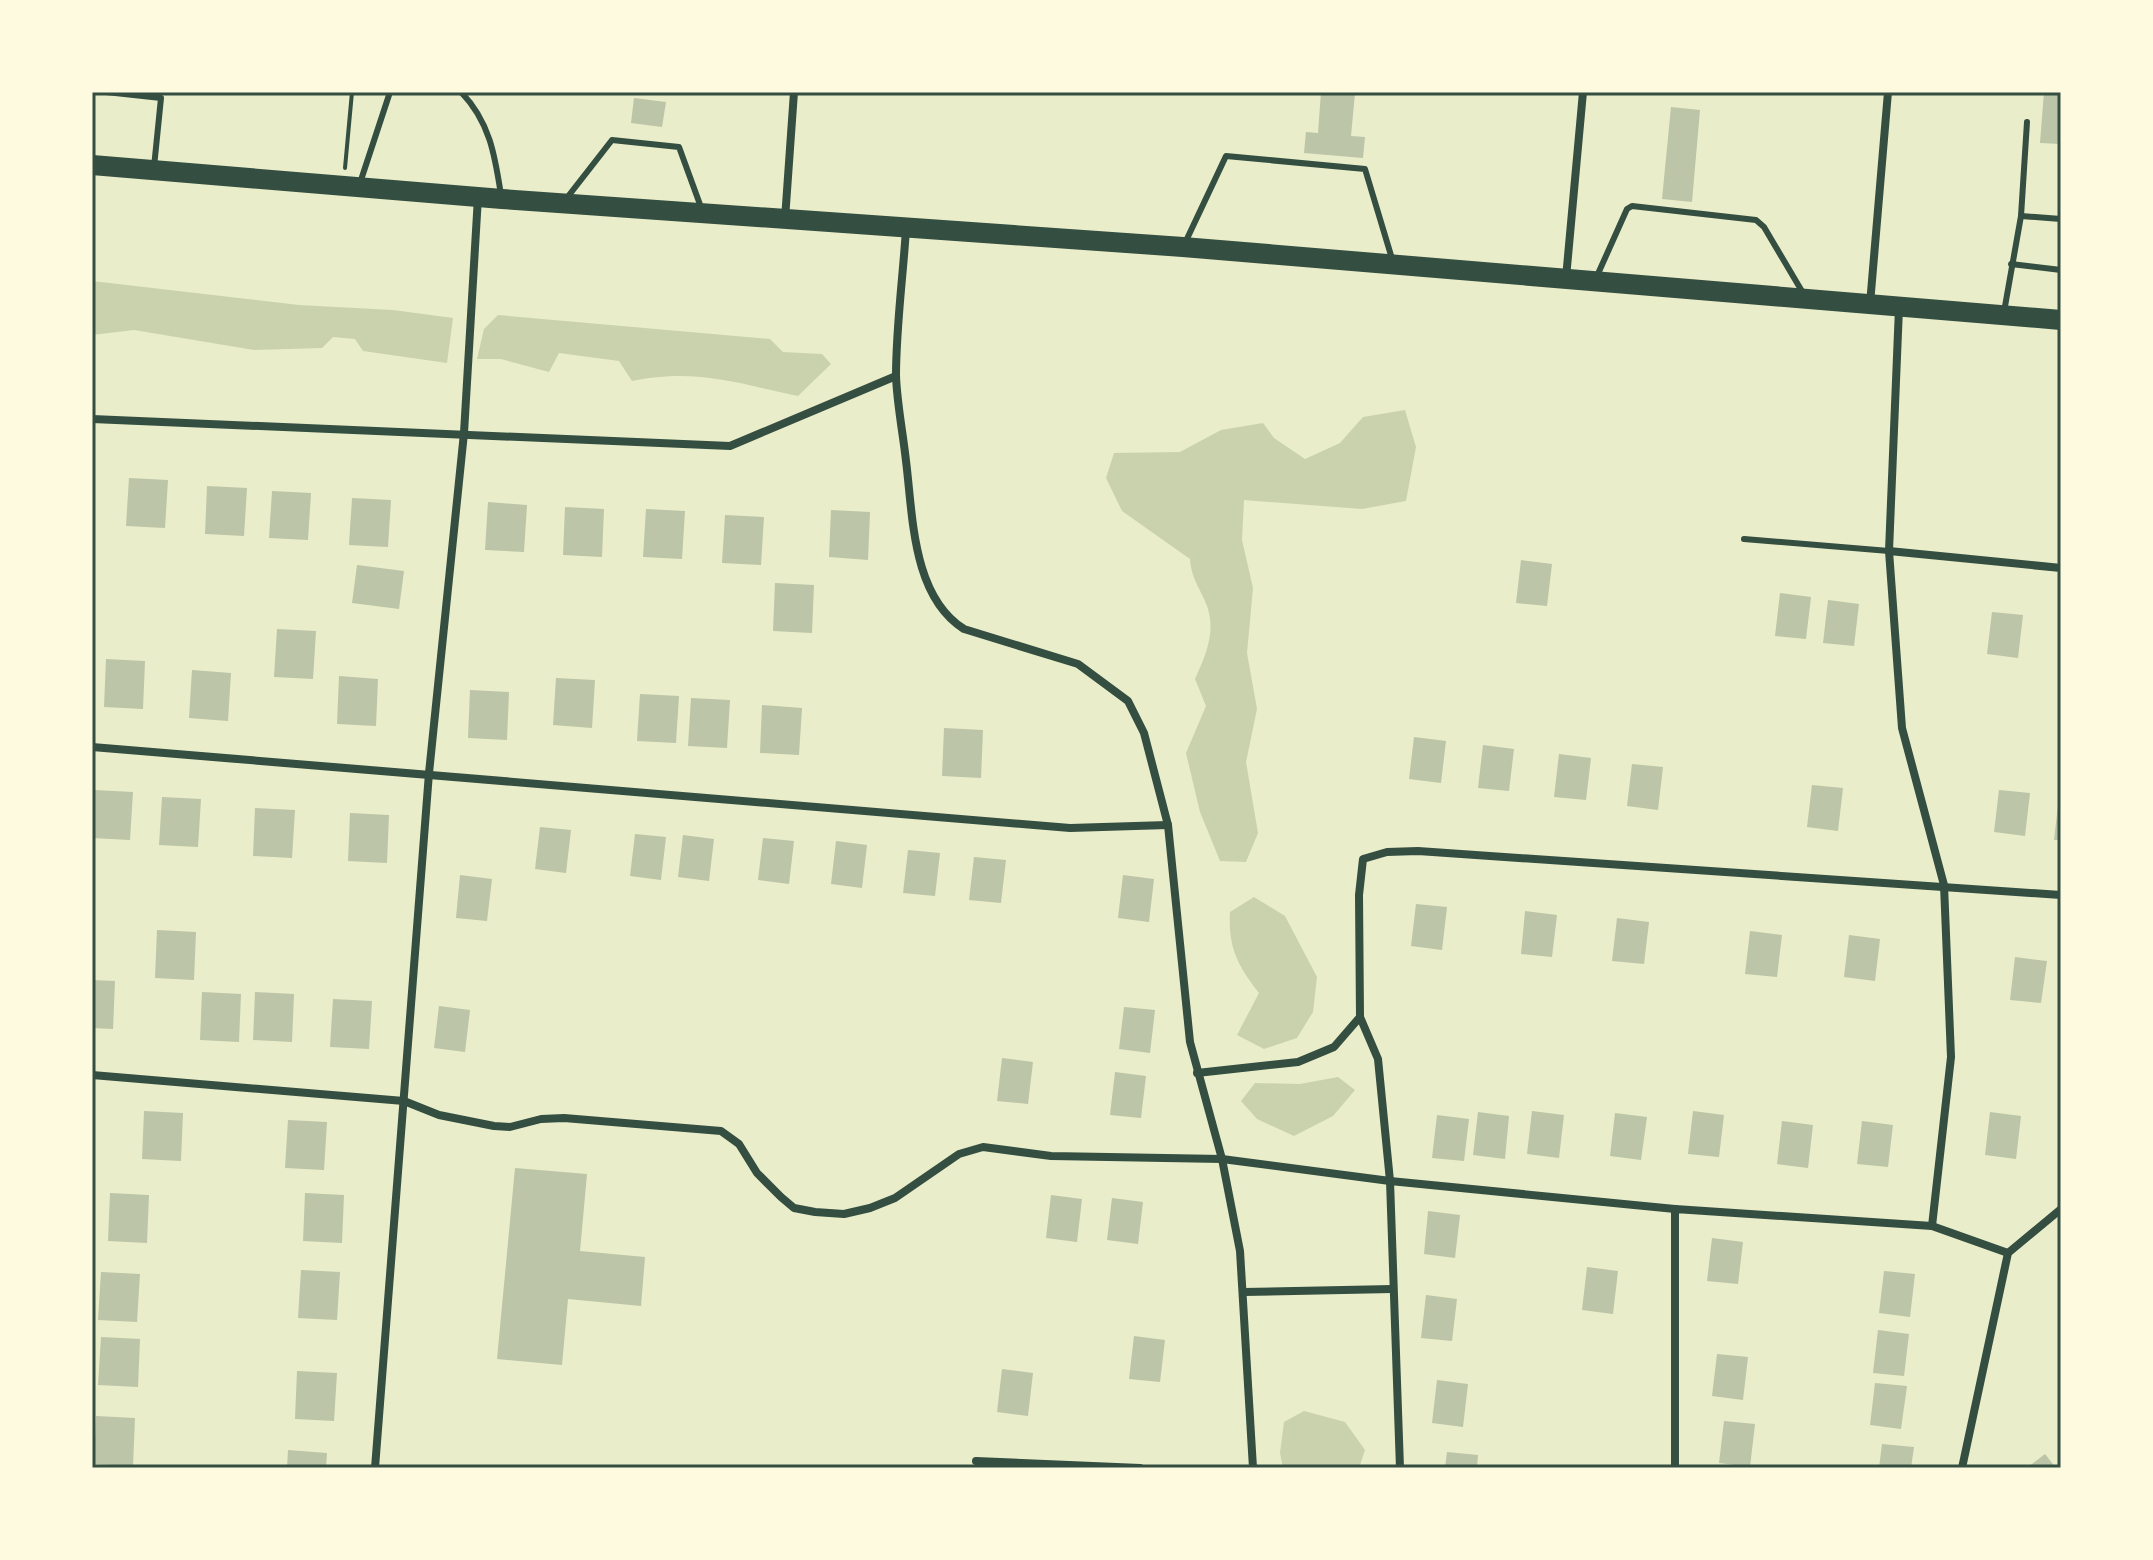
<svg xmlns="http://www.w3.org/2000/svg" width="2153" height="1560" viewBox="0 0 2153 1560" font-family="Ubuntu,sans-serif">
	<rect width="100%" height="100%" fill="#e9edc9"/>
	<g fill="#cad2ad">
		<path d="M92,281L299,305L393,310L453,318L447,363L363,351L355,339L333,337L322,348L254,350L134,330L92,335Z"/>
		<path d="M498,315L770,339L783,352L822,354L831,364L798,396C736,383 696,368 632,381L619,361L559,353L549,372L501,359H477L484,329Z"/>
		<path d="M1405,410L1416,447L1406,501L1362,509L1244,500L1242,540L1253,588L1247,653L1257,709L1246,762L1258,833L1246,862L1220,861L1200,812L1186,753L1206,706L1195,679C1206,655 1216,632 1207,606C1200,588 1191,578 1190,559L1122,511L1106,478L1114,453L1180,452L1221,430L1263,423L1274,438L1305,459L1340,443L1363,417Z"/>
		<path d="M1254,897L1285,916L1317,977L1313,1012L1297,1038L1264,1049L1237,1035L1259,993C1238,966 1228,948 1230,912Z"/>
		<path d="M1338,1077L1355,1090L1333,1116L1294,1136L1257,1119L1241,1101L1255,1083L1300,1084Z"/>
		<path d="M1304,1411L1345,1422L1365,1450L1359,1468H1283L1280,1453L1284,1422Z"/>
	</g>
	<g fill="#bcc5a7">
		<path d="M1321,92L1355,93L1351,136L1365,137L1363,158L1304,153L1306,132L1318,133Z"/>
		<path d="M2044,92H2061V144L2040,143Z"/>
		<path d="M634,98L666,102L662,127L631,123Z"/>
		<path d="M1671,107L1700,110L1692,202L1662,199Z"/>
		<path d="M129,478L168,480L165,528L126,526Z"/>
		<path d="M207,486L247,488L244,536L205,534Z"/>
		<path d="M272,491L311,493L308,540L269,538Z"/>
		<path d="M352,498L391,500L388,547L349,545Z"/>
		<path d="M488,502L527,505L524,552L485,550Z"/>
		<path d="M565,507L604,509L602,557L563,555Z"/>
		<path d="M646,509L685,511L682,559L643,557Z"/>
		<path d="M831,510L870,512L868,560L829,557Z"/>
		<path d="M725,515L764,517L761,565L722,563Z"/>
		<path d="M1521,560L1552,564L1547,606L1516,603Z"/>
		<path d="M357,565L404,571L399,609L352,603Z"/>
		<path d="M775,583L814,585L812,633L773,631Z"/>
		<path d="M1780,593L1811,597L1806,639L1775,636Z"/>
		<path d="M1828,600L1859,604L1854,646L1823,643Z"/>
		<path d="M1992,612L2023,615L2018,658L1987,654Z"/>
		<path d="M277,629L316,631L313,679L274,677Z"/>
		<path d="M106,659L145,661L143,709L104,707Z"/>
		<path d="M192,670L231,673L228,721L189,718Z"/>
		<path d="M339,676L378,679L376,726L337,724Z"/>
		<path d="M556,678L595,680L592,728L553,725Z"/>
		<path d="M470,690L509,692L507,740L468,738Z"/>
		<path d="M640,694L679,696L676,743L637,741Z"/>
		<path d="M691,698L730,700L727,748L688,746Z"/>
		<path d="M762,705L802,708L799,755L760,753Z"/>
		<path d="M944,728L983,730L981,778L942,776Z"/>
		<path d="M1414,737L1446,741L1441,783L1409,779Z"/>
		<path d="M1483,745L1514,749L1509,791L1478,788Z"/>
		<path d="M1559,754L1591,758L1586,800L1554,797Z"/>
		<path d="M1632,764L1663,767L1658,810L1627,806Z"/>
		<path d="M1812,785L1843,788L1838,831L1807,827Z"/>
		<path d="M94,790L133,792L130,840L92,838Z"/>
		<path d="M1999,790L2030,793L2025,836L1994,832Z"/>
		<path d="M162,797L201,799L198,847L159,845Z"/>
		<path d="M2059,797H2061V840H2054Z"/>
		<path d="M255,808L295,810L292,858L253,856Z"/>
		<path d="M350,813L389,815L387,863L348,861Z"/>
		<path d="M540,827L571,830L566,873L535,869Z"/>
		<path d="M635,834L666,837L661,880L630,876Z"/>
		<path d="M683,835L714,839L709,881L678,877Z"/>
		<path d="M763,838L794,841L789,884L758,880Z"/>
		<path d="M836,841L867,845L862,888L831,884Z"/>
		<path d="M908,850L940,853L935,896L903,893Z"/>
		<path d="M974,857L1006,860L1001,903L969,900Z"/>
		<path d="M460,875L492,879L487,921L456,918Z"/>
		<path d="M1123,875L1154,879L1149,922L1118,918Z"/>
		<path d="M1416,904L1447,907L1442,950L1411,946Z"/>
		<path d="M1525,911L1557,915L1552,957L1521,954Z"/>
		<path d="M1617,918L1649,922L1644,964L1612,961Z"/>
		<path d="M157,930L196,932L194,980L155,978Z"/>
		<path d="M1750,931L1782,935L1777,977L1745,974Z"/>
		<path d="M1849,935L1880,939L1875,981L1844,977Z"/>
		<path d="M2015,957L2047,961L2041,1003L2010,1000Z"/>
		<path d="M92,980L115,981L113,1029L92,1028Z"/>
		<path d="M202,992L241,994L239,1042L200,1040Z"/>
		<path d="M255,992L294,994L292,1042L253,1040Z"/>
		<path d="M333,999L372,1001L369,1049L330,1047Z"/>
		<path d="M439,1006L470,1010L465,1052L434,1048Z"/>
		<path d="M1124,1007L1155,1010L1150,1053L1119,1049Z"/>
		<path d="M1002,1058L1033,1062L1028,1104L997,1101Z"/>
		<path d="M1115,1072L1146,1076L1141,1118L1110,1115Z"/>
		<path d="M144,1111L183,1113L181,1161L142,1159Z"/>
		<path d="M1532,1111L1564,1115L1559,1158L1527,1154Z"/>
		<path d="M1693,1111L1724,1115L1719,1157L1688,1154Z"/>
		<path d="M1478,1112L1509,1116L1505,1159L1473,1155Z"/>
		<path d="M1990,1112L2021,1116L2016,1159L1985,1155Z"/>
		<path d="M1615,1113L1647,1117L1641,1160L1610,1156Z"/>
		<path d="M1437,1115L1469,1119L1464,1161L1432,1158Z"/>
		<path d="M288,1120L327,1122L324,1170L285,1168Z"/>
		<path d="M1782,1121L1813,1125L1808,1168L1777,1164Z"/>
		<path d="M1862,1121L1893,1125L1888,1167L1857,1164Z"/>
		<path d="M515,1168L587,1174L580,1251L645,1257L641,1306L568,1299L562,1365L497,1359Z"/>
		<path d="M110,1193L149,1195L147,1243L108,1241Z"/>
		<path d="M305,1193L344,1195L342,1243L303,1241Z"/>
		<path d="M1051,1195L1082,1199L1077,1242L1046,1238Z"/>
		<path d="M1112,1198L1143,1202L1138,1244L1107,1240Z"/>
		<path d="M1428,1211L1460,1215L1455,1258L1424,1254Z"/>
		<path d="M1712,1238L1743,1242L1738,1284L1707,1281Z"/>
		<path d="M1587,1267L1618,1271L1613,1314L1582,1310Z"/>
		<path d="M301,1270L340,1272L337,1320L298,1318Z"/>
		<path d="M1884,1271L1915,1274L1910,1317L1879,1313Z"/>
		<path d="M101,1272L140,1274L137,1322L98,1320Z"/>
		<path d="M1426,1295L1457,1299L1452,1341L1421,1338Z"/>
		<path d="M1878,1330L1909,1334L1904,1376L1873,1373Z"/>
		<path d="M1134,1336L1165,1340L1160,1382L1129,1379Z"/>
		<path d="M101,1337L140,1339L138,1387L98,1385Z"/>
		<path d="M1717,1354L1748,1357L1743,1400L1712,1396Z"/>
		<path d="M1002,1369L1033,1373L1028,1416L997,1412Z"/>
		<path d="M297,1371L337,1373L334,1421L295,1419Z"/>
		<path d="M1437,1380L1468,1384L1463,1427L1432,1423Z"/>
		<path d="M1875,1383L1907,1386L1901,1429L1870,1425Z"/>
		<path d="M96,1416L135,1418L133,1466L94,1464Z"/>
		<path d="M1724,1421L1755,1424L1750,1467L1719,1463Z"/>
		<path d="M1882,1444L1914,1447L1911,1468H1879Z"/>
		<path d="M288,1450L327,1453L326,1468H287Z"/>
		<path d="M1447,1452L1478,1455L1477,1468H1445Z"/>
		<path d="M2045,1454L2056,1468H2027Z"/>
	</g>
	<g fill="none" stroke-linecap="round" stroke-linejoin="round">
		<path stroke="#344e41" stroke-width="4" d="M345,168L352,92"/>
		<g stroke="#344e41" stroke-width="6">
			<path d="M106,92L161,98L154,167"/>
			<path d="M461,92C490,122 495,156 501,195"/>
			<path d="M360,183L390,92"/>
			<path d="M566,199L612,140L679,147L702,210"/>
			<path d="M2021,216L2061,219"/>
			<path d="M1185,243L1226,156L1365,169L1393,262"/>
			<path d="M2011,264L2061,270"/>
			<path d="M1597,276L1627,209L1632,206L1756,220L1764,227L1803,293"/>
			<path d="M2004,312L2021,216L2027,122"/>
			<path d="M1744,539L1889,551"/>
		</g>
		<g stroke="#344e41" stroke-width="8">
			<path d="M785,219L794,92"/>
			<path d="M906,229C903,277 896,327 896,376C897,404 903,433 906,461C913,516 912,596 964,629L1078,664L1128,701L1144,733L1168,825L1190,1042L1222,1159L1240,1251L1253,1468"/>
			<path d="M1566,278L1583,92"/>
			<path d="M1870,304L1888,92"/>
			<path d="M92,419L730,446L896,376"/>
			<path d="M1889,551L2061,568"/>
			<path d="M92,747L1070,828L1168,825"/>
			<path d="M1197,1073L1298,1062L1334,1047L1360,1017L1359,895L1363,859L1387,852L1418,851L2061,895"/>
			<path d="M92,1075L404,1101L439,1115L494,1126L510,1127L541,1119L564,1118L721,1131L739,1144L757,1173L781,1197L794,1208L815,1212L844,1214L870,1208L895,1198L959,1154L983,1147L1051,1156L1222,1159L1390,1181L1378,1059L1360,1017"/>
			<path d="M1932,1226L2008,1253"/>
			<path d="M1244,1292L1392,1289"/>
			<path d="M976,1461L1140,1468"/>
			<path d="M375,1468L429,773L464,433L478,197"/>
			<path d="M1400,1468L1390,1181L1675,1209"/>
			<path d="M1675,1468V1209L1932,1226L1951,1057L1944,885L1902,728L1889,551L1899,308"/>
			<path d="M1962,1468L2008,1253L2061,1209"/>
		</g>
		<path stroke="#344e41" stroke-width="20" d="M92,165L502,199L1183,247L2061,320"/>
	</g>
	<rect width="2153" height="1560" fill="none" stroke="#fefae0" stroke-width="188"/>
	<rect x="94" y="94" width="1965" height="1372" fill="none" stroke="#344e41" stroke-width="3"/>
</svg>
